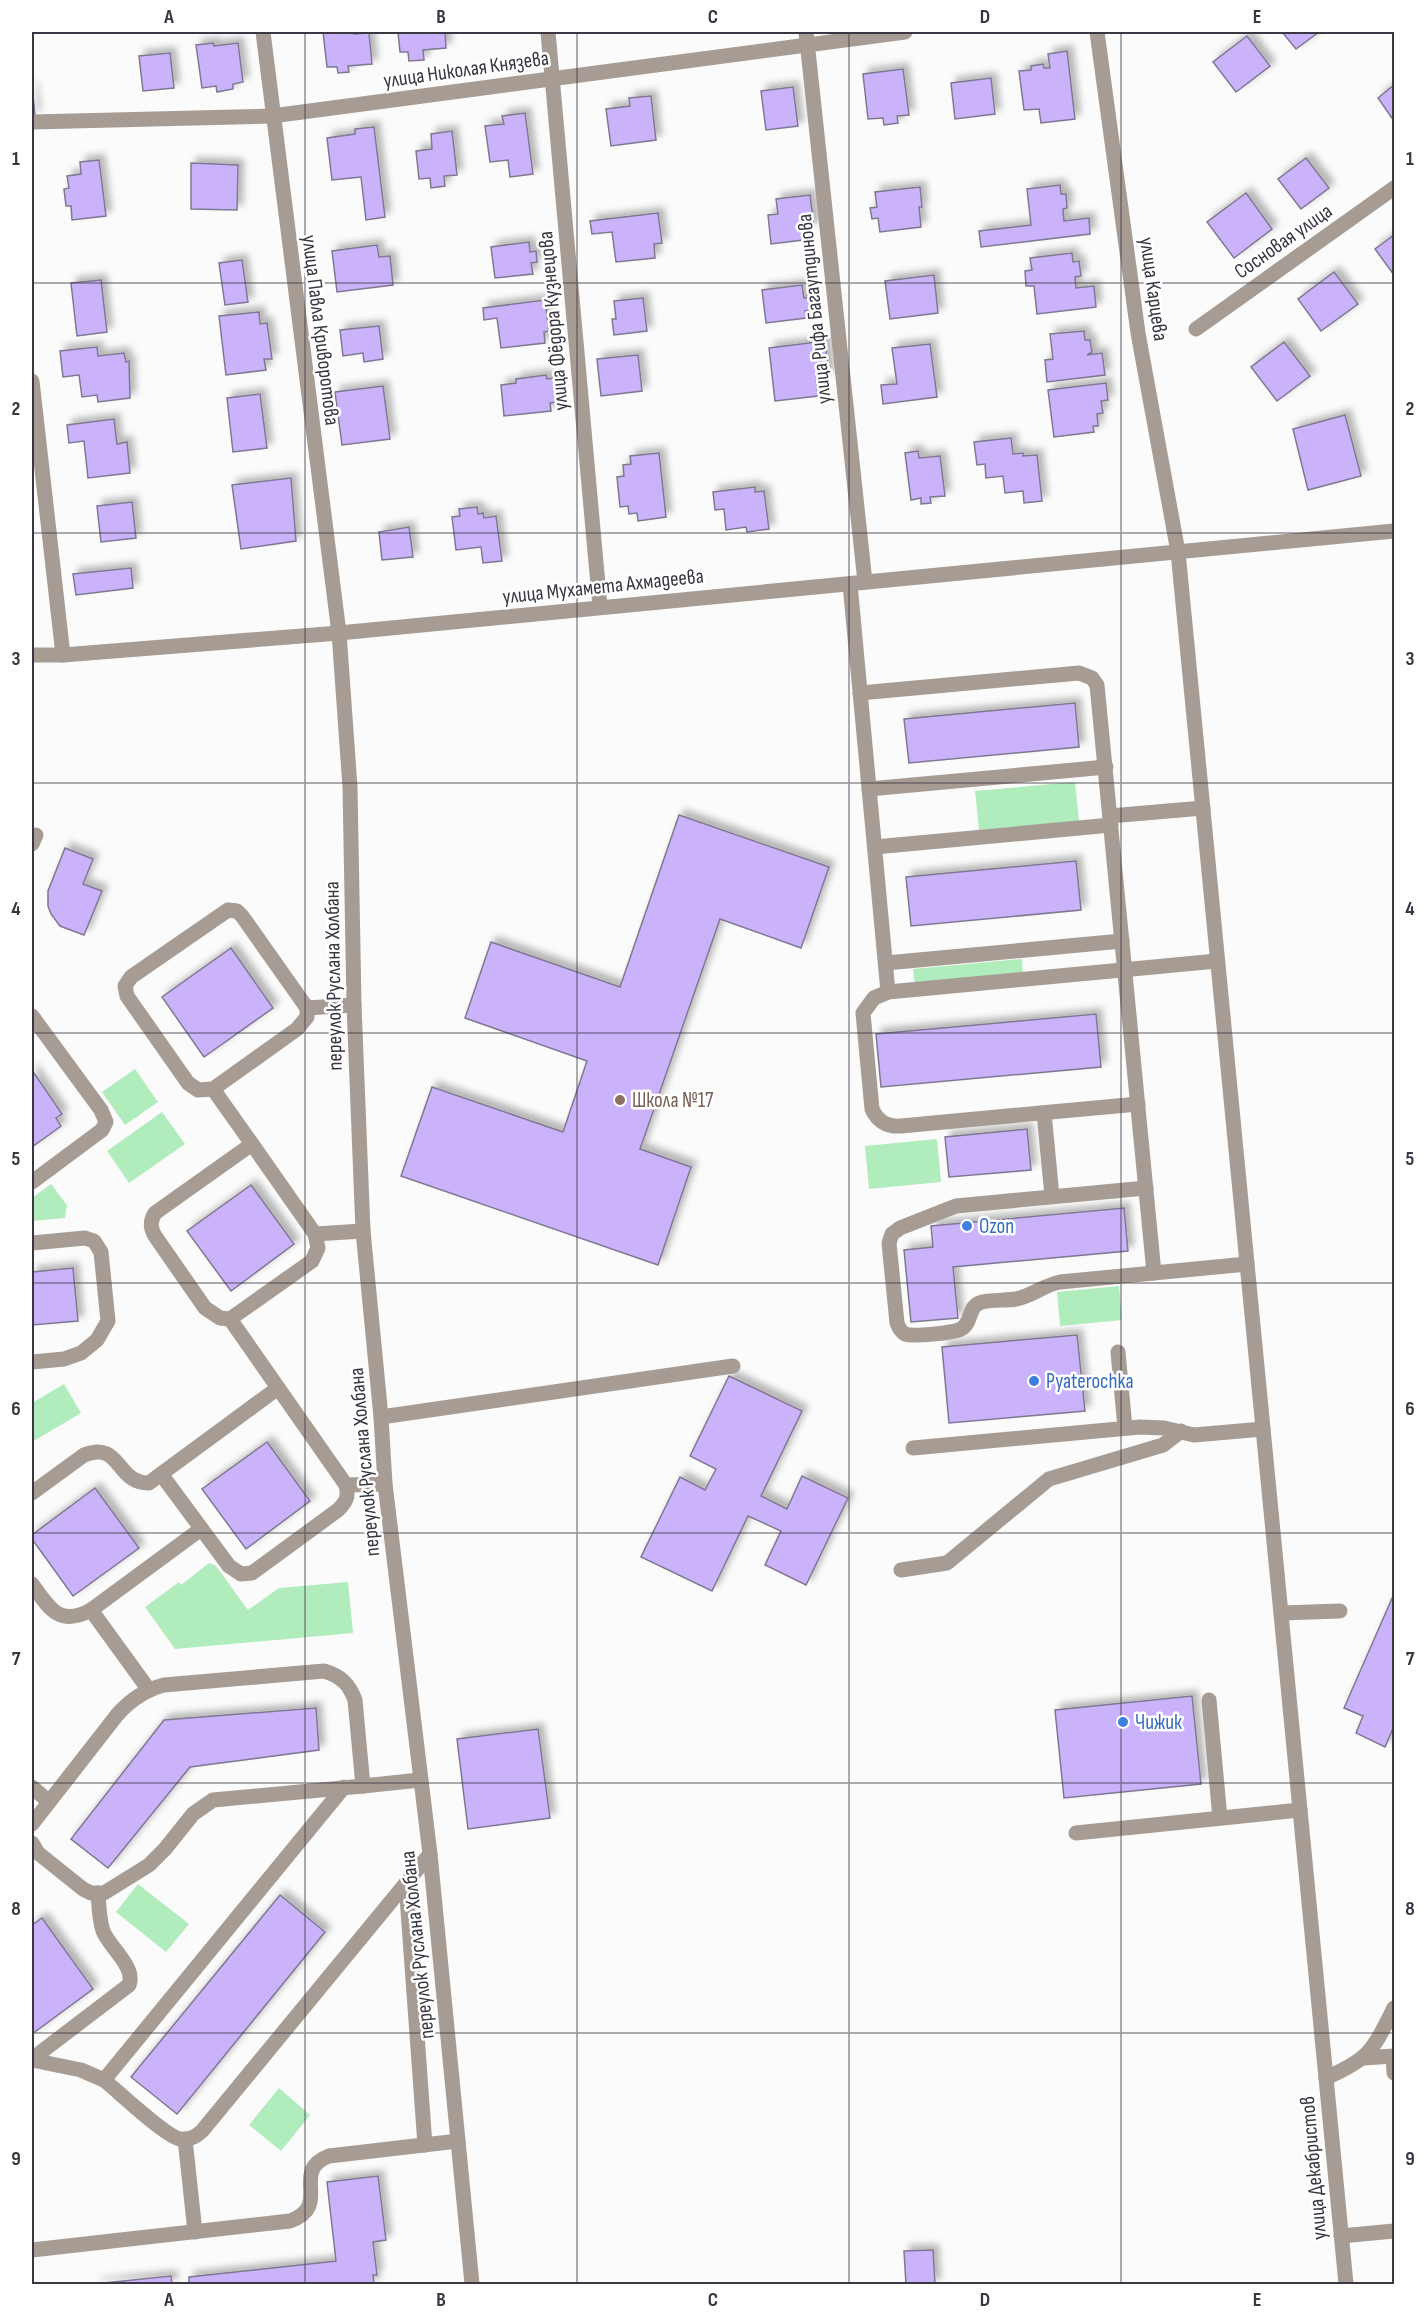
<svg xmlns="http://www.w3.org/2000/svg" width="1426" height="2316" viewBox="0 0 1426 2316" font-family="'Sofia Sans Condensed',sans-serif">
	<defs>
		<filter id="shadow"><feDropShadow dx="5.5" dy="-5.5" stdDeviation="3" flood-color="#0004"/></filter>
	</defs>
	<rect width="100%" height="100%" fill="#fbfbfb"/>
	<g fill="#b0ecbc">
		<path d="M1075,782L1079,821L979,830L975,791Z"/>
		<path d="M1022,959L1023,977L915,987L913,969Z"/>
		<path d="M135,1069L158,1102L125,1125L102,1092Z"/>
		<path d="M162,1112L185,1144L129,1183L107,1151Z"/>
		<path d="M937,1139L941,1182L869,1189L865,1146Z"/>
		<path d="M51,1184L67,1205L65,1218L32,1221V1198Z"/>
		<path d="M1119,1286L1122,1320L1060,1326L1057,1292Z"/>
		<path d="M64,1384L81,1413L32,1442V1403Z"/>
		<path d="M209,1563L216,1566L248,1610L279,1588L348,1582L353,1633L175,1649L145,1607L179,1582L181,1585Z"/>
		<path d="M138,1884L189,1924L166,1952L116,1912Z"/>
		<path d="M279,2088L310,2115L281,2151L249,2125Z"/>
	</g>
	<g fill="#cbb3fc" stroke="#7f7891" stroke-width="1.5" filter="url(#shadow)">
		<path d="M323,32H353L354,34L369,33L372,64L348,66L349,72L338,73L337,67H327Z"/>
		<path d="M398,32H445L446,48L423,50L424,60L409,61L408,52H400Z"/>
		<path d="M1282,32H1319L1296,49Z"/>
		<path d="M1247,36L1270,66L1236,92L1213,62Z"/>
		<path d="M213,43L214,46L238,43L243,82L233,84V89L217,92L216,86L202,88L196,45Z"/>
		<path d="M1067,51L1075,119L1041,123L1039,109L1024,110L1019,71L1031,70V66L1043,64L1044,68H1050L1048,54Z"/>
		<path d="M170,53L174,88L143,91L139,56Z"/>
		<path d="M903,69L909,115L897,116L898,123L884,125L883,118L868,119L863,74Z"/>
		<path d="M991,78L995,114L955,119L951,83Z"/>
		<path d="M32,85L35,115L32,116Z"/>
		<path d="M1394,85V121L1378,98Z"/>
		<path d="M793,87L798,126L766,130L761,91Z"/>
		<path d="M651,96L656,140L611,146L606,109L630,106L629,98Z"/>
		<path d="M525,113L533,174L510,177L508,160L490,162L485,126L504,124L502,116Z"/>
		<path d="M374,127L385,217L366,220L361,177L332,180L327,138L355,134V129Z"/>
		<path d="M452,131L457,175L444,176L445,186L431,188L430,178L419,179L416,151L432,149L431,134Z"/>
		<path d="M1306,158L1329,188L1301,209L1278,179Z"/>
		<path d="M99,160L106,216L72,220L71,206H66L64,189L69,188L67,176L81,174L80,162Z"/>
		<path d="M191,163L238,165L237,210L191,209Z"/>
		<path d="M1060,185L1061,194H1066L1067,208L1063,209L1064,221L1089,218L1090,234L981,247L979,231L1031,225L1027,189Z"/>
		<path d="M920,187L922,207H919L921,227L880,232L878,218L872,219L870,208L877,207L875,192Z"/>
		<path d="M1246,193L1272,229L1234,258L1207,222Z"/>
		<path d="M810,195L814,227L802,229L803,240L771,244L768,215L778,214L776,199Z"/>
		<path d="M658,213L662,243L654,244L655,258L616,262L612,232L592,234L590,221Z"/>
		<path d="M1394,235V275L1375,249Z"/>
		<path d="M529,242L530,252L536,251L537,262L531,263L533,274L495,278L491,247Z"/>
		<path d="M377,245L379,257L390,256L393,285L337,292L332,251Z"/>
		<path d="M1072,253L1073,262L1079,261L1081,276L1075,277L1076,288L1094,286L1096,307L1037,314L1034,286H1026L1025,271L1032,270L1030,258Z"/>
		<path d="M242,260L248,302L225,305L219,263Z"/>
		<path d="M1334,272L1358,304L1321,331L1298,299Z"/>
		<path d="M934,275L938,313L890,319L885,281Z"/>
		<path d="M101,280L107,332L77,336L71,283Z"/>
		<path d="M802,285L804,298L811,297L812,310L805,311L806,318L766,323L762,290Z"/>
		<path d="M643,298L647,331L614,335L612,319H616L614,301Z"/>
		<path d="M545,300L549,331L544,332L545,343L501,348L497,318L484,320L483,308Z"/>
		<path d="M259,312L260,324L267,323L272,359H264L266,370L226,375L219,316Z"/>
		<path d="M379,326L383,359L364,362L363,353L343,356L340,330Z"/>
		<path d="M1084,331L1085,340H1090L1092,352L1087,355L1102,353L1105,375L1047,382L1045,360L1053,359L1050,334Z"/>
		<path d="M825,341L829,376L816,377L818,396L775,401L769,348Z"/>
		<path d="M1284,342L1310,376L1277,401L1251,367Z"/>
		<path d="M930,344L937,397L883,404L881,385L897,384L892,348Z"/>
		<path d="M97,347L98,356L124,353L126,362L129,361L130,398L98,402L97,395L82,397L79,375L63,377L60,351Z"/>
		<path d="M638,355L642,391L601,396L597,359Z"/>
		<path d="M546,375L547,379L554,378L556,402L550,403L551,411L504,416L501,385L516,383V379Z"/>
		<path d="M1106,383L1108,400L1101,401L1103,413L1097,414L1098,426H1093L1094,432L1054,437L1048,390Z"/>
		<path d="M383,386L390,439L342,445L335,392Z"/>
		<path d="M260,394L267,448L233,452L227,398Z"/>
		<path d="M1345,415L1361,476L1308,490L1293,429Z"/>
		<path d="M114,419L117,444L127,442L130,473L88,478L84,441L69,443L67,425Z"/>
		<path d="M1011,438L1013,454L1023,453V456L1037,455L1042,501L1024,503L1023,491L1005,493L1003,476L986,478L985,464L977,465L974,442Z"/>
		<path d="M918,451L919,458L940,456L945,496L930,497L931,503L921,504V498L911,500L905,453Z"/>
		<path d="M659,453L666,517L638,521L637,513L629,514L628,506L620,507L617,477L624,476L623,465L631,464L630,456Z"/>
		<path d="M291,478L296,541L241,549L232,485Z"/>
		<path d="M755,487V492L764,491L769,529L747,532L746,527L726,530L724,509L715,510L713,492Z"/>
		<path d="M132,502L136,538L101,542L97,506Z"/>
		<path d="M477,507L478,514L483,513L484,518L496,516L502,561L483,563L481,547L456,550L452,517L460,516L459,509Z"/>
		<path d="M409,527L413,557L382,560L379,532Z"/>
		<path d="M131,568L133,588L76,595L73,574Z"/>
		<path d="M1075,703L1079,747L909,763L904,719Z"/>
		<path d="M679,815L829,867L801,948L720,919L640,1149L691,1167L658,1265L401,1176L432,1087L563,1132L587,1061L465,1018L491,942L620,987Z"/>
		<path d="M65,848L93,859L83,884L102,891L84,935L60,926L51,914L48,906V891Z"/>
		<path d="M1076,861L1081,910L911,926L906,877Z"/>
		<path d="M231,948L273,1008L204,1057L162,997Z"/>
		<path d="M1096,1014L1101,1067L881,1087L876,1034Z"/>
		<path d="M32,1070L62,1114L56,1118L61,1126L32,1147Z"/>
		<path d="M1027,1129L1031,1170L949,1177L945,1137Z"/>
		<path d="M251,1185L294,1244L231,1291L187,1231Z"/>
		<path d="M1124,1208L1128,1251L953,1267L958,1318L911,1322L904,1250L933,1247L931,1226Z"/>
		<path d="M73,1268L78,1321L32,1325V1272Z"/>
		<path d="M1077,1335L1085,1411L949,1423L942,1347Z"/>
		<path d="M729,1376L802,1411L761,1496L787,1509L802,1476L848,1498L806,1585L765,1565L781,1531L748,1516L712,1591L641,1557L680,1477L705,1490L716,1469L690,1456Z"/>
		<path d="M267,1442L310,1501L246,1549L202,1489Z"/>
		<path d="M95,1488L139,1548L73,1596L32,1539V1535Z"/>
		<path d="M1393,1596L1394,1597V1726L1385,1747L1356,1733L1363,1716L1344,1708Z"/>
		<path d="M1192,1696L1201,1784L1064,1798L1055,1710Z"/>
		<path d="M316,1708L319,1750L190,1767L108,1868L71,1839L164,1720Z"/>
		<path d="M538,1729L550,1818L468,1829L457,1739Z"/>
		<path d="M280,1895L325,1932L177,2114L131,2077Z"/>
		<path d="M42,1918L93,1989L32,2034V1925Z"/>
		<path d="M378,2176L386,2240L373,2242L377,2275H373L374,2284H189V2277L336,2261L327,2182Z"/>
		<path d="M933,2250L935,2284H906L904,2251Z"/>
		<path d="M171,2276L172,2284H94Z"/>
	</g>
	<g fill="none" stroke-linecap="round" stroke-linejoin="round">
		<g stroke="#a69c93" stroke-width="15">
			<path d="M263,32L339,633L350,787L354,1005L363,1231L381,1417L385,1484L430,1854L472,2284"/>
			<path d="M548,32L600,607"/>
			<path d="M806,32L865,582"/>
			<path d="M1097,32L1138,333L1178,552L1326,2078"/>
			<path d="M32,122L272,116L905,32"/>
			<path d="M1196,329L1394,188"/>
			<path d="M32,381L63,655"/>
			<path d="M850,584L888,992"/>
			<path d="M32,655H63L339,633L1394,531"/>
			<path d="M860,693L1079,673L1092,678L1097,685L1154,1273"/>
			<path d="M869,789L1106,767"/>
			<path d="M1110,816L1203,808"/>
			<path d="M32,844L36,835"/>
			<path d="M875,847L1111,825"/>
			<path d="M228,910L237,911L242,916L307,1008V1017L297,1029L213,1089L198,1090L188,1083L127,996L125,986L131,977Z"/>
			<path d="M886,963L1122,941"/>
			<path d="M307,1008L354,1005"/>
			<path d="M32,1016L101,1110L106,1122L102,1130L32,1182"/>
			<path d="M213,1089L252,1144"/>
			<path d="M1138,1104L901,1126C887,1127 878,1122 872,1109L863,1013L874,998L888,992L1217,961"/>
			<path d="M1044,1113L1052,1196"/>
			<path d="M252,1144L315,1234L318,1248L312,1261L230,1319L220,1318L205,1308L155,1236C150,1228 150,1221 155,1213Z"/>
			<path d="M1146,1188L956,1206L900,1228L892,1234L889,1243L897,1323C899,1328 901,1332 905,1334C913,1337 953,1333 961,1329C972,1323 968,1308 979,1303C990,1299 1005,1301 1016,1299C1032,1296 1044,1285 1060,1282L1247,1264"/>
			<path d="M315,1234L363,1231"/>
			<path d="M32,1243L85,1238L94,1241L101,1252L108,1321L97,1340L81,1353L64,1359L32,1362"/>
			<path d="M230,1319L346,1485C349,1497 346,1502 338,1510L252,1573L241,1574L229,1566L161,1474L278,1388"/>
			<path d="M1118,1352L1125,1428"/>
			<path d="M381,1417L733,1366"/>
			<path d="M913,1448L1140,1427L1164,1428L1194,1435L1263,1429"/>
			<path d="M346,1485L385,1484"/>
			<path d="M32,1493L84,1455C121,1440 116,1484 149,1483L161,1474"/>
			<path d="M901,1570L947,1563L1049,1479L1163,1445L1181,1431"/>
			<path d="M32,1584C49,1608 59,1627 91,1610L201,1529"/>
			<path d="M91,1610L149,1690"/>
			<path d="M1281,1613L1340,1611"/>
			<path d="M1209,1700L1220,1818"/>
			<path d="M363,1786L420,1780"/>
			<path d="M32,1787L48,1801"/>
			<path d="M344,1787L104,2080C119,2092 165,2136 180,2139C189,2140 196,2137 202,2131L430,1854"/>
			<path d="M32,1824L117,1715C130,1700 145,1690 164,1685L324,1671C341,1676 349,1684 355,1700L363,1786L213,1800L193,1814L165,1849L149,1865L104,1893H91L83,1889L38,1853L32,1843"/>
			<path d="M1076,1833L1300,1810"/>
			<path d="M406,1883L425,2145"/>
			<path d="M1393,2056L1394,2073"/>
			<path d="M1363,2058L1394,2056"/>
			<path d="M32,2059L129,1985C136,1967 110,1948 103,1931C99,1919 99,1906 98,1893"/>
			<path d="M32,2060L81,2070L104,2080"/>
			<path d="M185,2139L195,2232"/>
			<path d="M1341,2236L1394,2231"/>
			<path d="M32,2250L290,2221C333,2206 289,2171 329,2156L458,2141"/>
			<path d="M1346,2284L1326,2078C1371,2058 1372,2051 1394,2008"/>
		</g>
	</g>
	<path fill="none" stroke="#3a3642" stroke-width="1.5" stroke-opacity="0.55" d="M305,32V2284M577,32V2284M849,32V2284M1121,32V2284M32,283H1394M32,533H1394M32,783H1394M32,1033H1394M32,1283H1394M32,1533H1394M32,1783H1394M32,2033H1394"/>
	<circle fill="#8d6e63" stroke="#fff" stroke-width="2" cx="620" cy="1100" r="6"/>
	<g fill="#3f7fe0" stroke="#fff" stroke-width="2">
		<circle cx="967" cy="1226" r="6"/>
		<circle cx="1034" cy="1381" r="6"/>
		<circle cx="1123" cy="1722" r="6"/>
	</g>
	<g text-anchor="middle" stroke-width="5" stroke-linejoin="round" paint-order="stroke">
		<g font-size="21" fill="#3a3642" stroke="#fff">
			<text transform="translate(466 69) rotate(-8)" y="7">улица Николая Князева</text>
			<text transform="translate(1283 241) rotate(-35)" y="7">Сосновая улица</text>
			<text transform="translate(1154 289) rotate(82)" y="7">улица Карцева</text>
			<text transform="translate(814 309) rotate(-96)" y="7">улица Рифа Багаутдинова</text>
			<text transform="translate(553 321) rotate(-95)" y="7">улица Фёдора Кузнецова</text>
			<text transform="translate(321 330) rotate(83)" y="7">улица Павла Криворотова</text>
			<text transform="translate(603 586) rotate(-6)" y="7">улица Мухамета Ахмадеева</text>
			<text transform="translate(333 976) rotate(-91)" y="7">переулок Руслана Холбана</text>
			<text transform="translate(364 1462) rotate(-95)" y="7">переулок Руслана Холбана</text>
			<text transform="translate(417 1945) rotate(-96)" y="7">переулок Руслана Холбана</text>
			<text transform="translate(1313 2168) rotate(-95)" y="7">улица Декабристов</text>
		</g>
		<g font-size="21" fill="#785e54" stroke="#fff" text-anchor="start">
			<text x="632" y="1107">Школа №17</text>
		</g>
		<g font-size="21" fill="#366cbe" stroke="#fff" text-anchor="start">
			<text x="979" y="1233">Ozon</text>
			<text x="1046" y="1388">Pyaterochka</text>
			<text x="1135" y="1729">Чижик</text>
		</g>
	</g>
	<rect width="1426" height="2316" fill="none" stroke="#ffffff" stroke-width="66"/>
	<rect x="33" y="33" width="1360" height="2250" fill="none" stroke="#3a3642" stroke-width="2"/>
	<g font-size="20" text-anchor="middle" font-weight="bold" fill="#3a3642">
		<text x="169" y="23">A</text>
		<text x="441" y="23">B</text>
		<text x="713" y="23">C</text>
		<text x="985" y="23">D</text>
		<text x="1257" y="23">E</text>
		<text x="16" y="165">1</text>
		<text x="1410" y="165">1</text>
		<text x="16" y="415">2</text>
		<text x="1410" y="415">2</text>
		<text x="16" y="665">3</text>
		<text x="1410" y="665">3</text>
		<text x="16" y="915">4</text>
		<text x="1410" y="915">4</text>
		<text x="16" y="1165">5</text>
		<text x="1410" y="1165">5</text>
		<text x="16" y="1415">6</text>
		<text x="1410" y="1415">6</text>
		<text x="16" y="1665">7</text>
		<text x="1410" y="1665">7</text>
		<text x="16" y="1915">8</text>
		<text x="1410" y="1915">8</text>
		<text x="16" y="2165">9</text>
		<text x="1410" y="2165">9</text>
		<text x="169" y="2306">A</text>
		<text x="441" y="2306">B</text>
		<text x="713" y="2306">C</text>
		<text x="985" y="2306">D</text>
		<text x="1257" y="2306">E</text>
	</g>
</svg>
